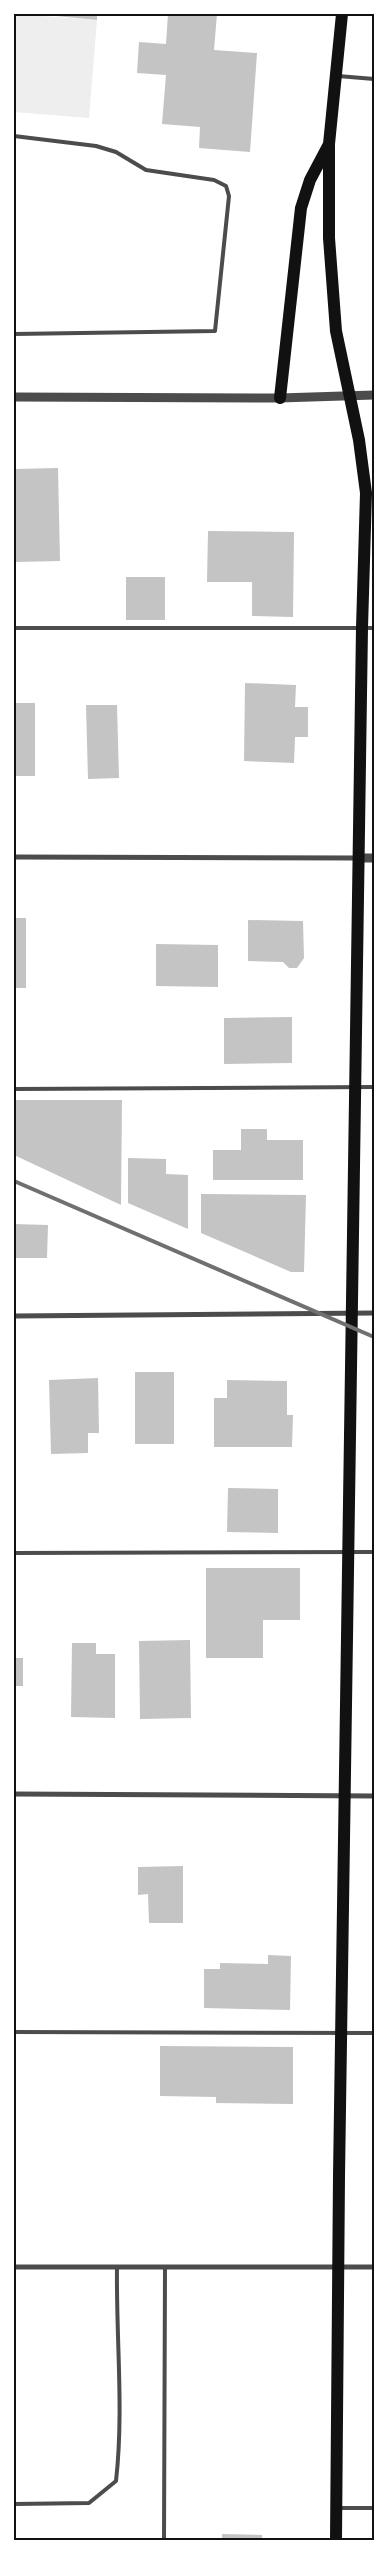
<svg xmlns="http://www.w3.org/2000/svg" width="388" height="2554" viewBox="0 0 388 2554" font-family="Poppins,sans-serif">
	<rect width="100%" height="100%" fill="#fff"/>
	<path fill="#eee" d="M14,14L97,20L89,118L14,112Z"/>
	<g fill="#c4c4c4">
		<path d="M35,14H97V20Z"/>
		<path d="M168,14H217L214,50L257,53L250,152L199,148L200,127L162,124L166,75L137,73L139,42L166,44Z"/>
		<path d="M58,468L60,561L16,562L14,469Z"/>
		<path d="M208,531L294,532L293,617L252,616V582H207Z"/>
		<rect x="126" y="577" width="39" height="43"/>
		<path d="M245,683L296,685L295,707H308V737H295L294,763L244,761Z"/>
		<rect x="14" y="703" width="21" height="73"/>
		<path d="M86,705H117L119,778L88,779Z"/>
		<rect x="14" y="918" width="12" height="70"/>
		<path d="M248,920L303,921L304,958L297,968H289L283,962L248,961Z"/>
		<path d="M156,944L218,945V987L156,986Z"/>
		<path d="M292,1017V1063L224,1064V1018Z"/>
		<path d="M14,1100H122L121,1205L14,1155Z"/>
		<path d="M241,1129H267V1140H303V1180H213V1150H241Z"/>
		<path d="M128,1158L166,1159V1174L188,1175V1229L128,1203Z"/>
		<path d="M201,1194L306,1195L304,1272H291L201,1233Z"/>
		<path d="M14,1224L48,1225L47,1258H14Z"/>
		<rect x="135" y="1372" width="39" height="72"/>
		<path d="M98,1378L99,1433H88V1453L51,1454L49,1380Z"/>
		<path d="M227,1380L287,1381V1415H293L292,1447H214V1398H227Z"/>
		<path d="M228,1488L278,1489V1533L227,1532Z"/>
		<path d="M206,1568H300V1620H263V1658H206Z"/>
		<path d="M190,1640L191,1718L140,1719L139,1641Z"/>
		<path d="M72,1643H96V1654H115V1718L71,1717Z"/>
		<rect x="14" y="1658" width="9" height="28"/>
		<path d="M183,1866V1923H149L148,1894L138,1895V1867Z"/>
		<path d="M268,1955L291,1956L290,2010L204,2008V1969H220V1963L268,1964Z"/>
		<path d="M160,2046L293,2047V2104L216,2103V2097L160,2096Z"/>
		<path d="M222,2534L262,2535V2540H222Z"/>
	</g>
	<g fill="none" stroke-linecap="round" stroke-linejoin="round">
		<g stroke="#4c4c4c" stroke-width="4">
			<path d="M338,76L374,79"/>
			<path d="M14,136L96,146L116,152L146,170L214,180L226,186L229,196L215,331L14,334"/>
			<path d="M14,628H374"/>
			<path d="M14,1089L374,1087"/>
			<path d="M14,1553L374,1552"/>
			<path d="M14,2032L374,2033"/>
			<path d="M14,2504L89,2503L116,2481C124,2410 116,2339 117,2267"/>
			<path d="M339,2508H374"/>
			<path d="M164,2540L165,2267"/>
		</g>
		<g stroke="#4c4c4c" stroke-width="5">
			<path d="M14,857L358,858"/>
			<path d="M14,1316L374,1313"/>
			<path d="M14,1794L374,1796"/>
			<path d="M14,2267H374"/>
		</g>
		<g stroke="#4c4c4c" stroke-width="9">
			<path d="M14,397L280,398L374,395"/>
			<path d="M359,858H374"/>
		</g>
		<g stroke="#111" stroke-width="12">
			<path d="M280,398L301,208L310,180L328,146"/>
			<path d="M336,2540L339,2176L362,628L366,493L359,440L336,331L329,238V144L342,14"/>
		</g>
		<path stroke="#707070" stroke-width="4" d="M14,1181L374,1337"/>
	</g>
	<rect width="388" height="2554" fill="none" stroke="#ffffff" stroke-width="30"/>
	<rect x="15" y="15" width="358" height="2524" fill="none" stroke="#111" stroke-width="2"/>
</svg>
